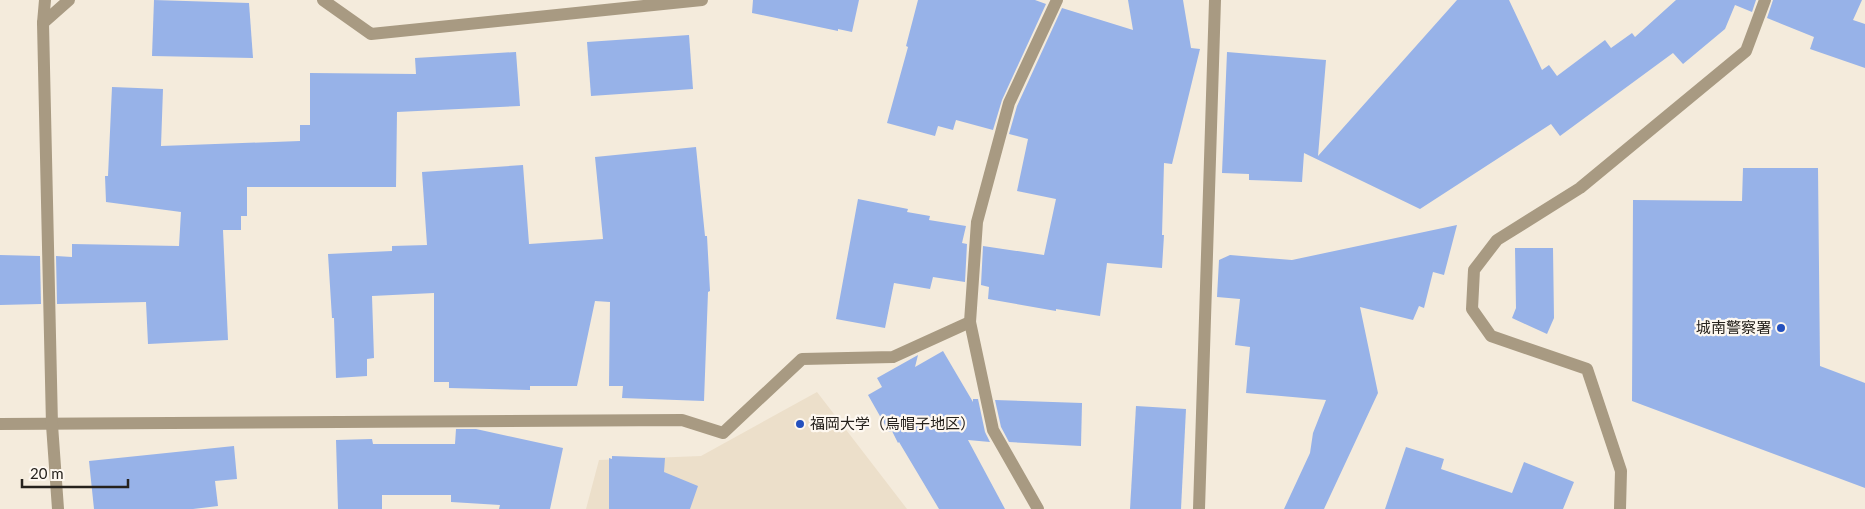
<svg xmlns="http://www.w3.org/2000/svg" width="1865" height="509" viewBox="0 0 1865 509" font-family="Lato,'Noto Sans JP',sans-serif">
	<rect width="100%" height="100%" fill="#f4ebdc"/>
	<path fill="#ecdfca" d="M817,392L907,509H586L599,460L701,456Z"/>
	<g fill="#97b2e8">
		<path d="M154,0L249,3L253,58L152,56Z"/>
		<path d="M753,0H859L852,32L838,29V31L752,13Z"/>
		<path d="M918,0H1035L1046,4L1002,100L993,130L956,120L953,130L938,126L935,136L887,123L908,47L906,46Z"/>
		<path d="M1128,0H1183L1191,48L1200,49L1172,164L1164,163L1162,235H1164L1162,268L1107,263L1100,316L1056,309V311L988,299L989,287L981,285L983,246L1044,255L1056,199L1017,191L1028,139L1009,134L1017,106L1062,8L1133,30Z"/>
		<path d="M1457,0H1509L1542,70L1549,65L1557,76L1605,40L1611,48L1632,33L1635,37L1676,0H1756L1752,12L1735,5L1725,29L1683,64L1673,53L1560,136L1551,124L1420,209L1304,153L1302,182L1249,180V174L1222,173L1227,52L1326,60L1318,156Z"/>
		<path d="M1773,0H1862L1853,20L1865,24V68L1810,49L1814,37L1767,18Z"/>
		<path d="M689,35L693,89L591,96L587,42Z"/>
		<path d="M516,52L520,106L397,112L396,187H247V216H241V230H223L228,340L148,344L146,302L57,304L56,256L72,257V244L179,246L181,212L106,202L105,176H108L112,87L163,89L161,146L300,141V125H310V73L416,74L415,58Z"/>
		<path d="M696,147L705,236H707L710,291L708,292L704,401L622,398L623,386H609L610,302L595,301L577,386H530V390L449,388V382H434V293L372,296L374,358L367,359V376L336,378L334,318H332L328,254L392,251V246L427,245L422,172L523,165L529,244L589,240L603,239L595,157Z"/>
		<path d="M1743,168H1818L1820,366L1865,383V488L1632,401L1633,200L1742,201Z"/>
		<path d="M858,199L908,209L907,212L930,216L929,220L966,226L962,243L967,244L965,282L933,277L930,289L894,283L885,328L836,319Z"/>
		<path d="M1457,225L1444,275L1433,272L1424,308L1419,306L1413,320L1360,307L1378,393L1324,509H1284L1310,453L1313,433L1326,400L1246,393L1250,347L1235,345L1240,299L1217,297L1219,260L1230,255L1292,260Z"/>
		<path d="M1515,248H1553L1554,318L1547,334L1512,318L1516,308Z"/>
		<path d="M0,255L40,256L41,304L0,305Z"/>
		<path d="M943,351L973,402V399H978L985,432L990,442L968,440L1005,509H939L899,442L898,443L892,431L889,432L868,395L882,387L877,378L918,355L915,367Z"/>
		<path d="M995,400L1082,403L1081,446L1009,442L1001,427Z"/>
		<path d="M1136,406L1186,409L1181,509H1130Z"/>
		<path d="M456,429H476L563,448L550,509H499L500,505L451,502V495H382V509H338L336,440L372,439L373,444H455Z"/>
		<path d="M234,446L237,479L215,481L218,506L193,509H94L89,461Z"/>
		<path d="M1406,447L1444,459L1441,469L1512,493L1524,462L1574,482L1563,509H1385Z"/>
		<path d="M612,456L665,458L664,472L698,486L690,509H609V458L612,459Z"/>
	</g>
	<g fill="none" stroke-linecap="round" stroke-linejoin="round">
		<g stroke="#a89a82" stroke-width="12">
			<path d="M323,0L371,34L702,0"/>
			<path d="M43,23L45,0"/>
			<path d="M970,322L993,430L1038,509"/>
			<path d="M0,424L682,420L723,433L802,359L893,357L970,322L977,222L1009,103L1057,0"/>
			<path d="M58,509L52,425L43,23L69,0"/>
			<path d="M1199,509L1215,0"/>
			<path d="M1620,509L1621,471L1587,369L1491,336L1472,309L1474,270L1497,240L1580,188L1746,51L1765,0"/>
		</g>
	</g>
	<g fill="#2450be" stroke="#fef8f0" stroke-width="2">
		<circle cx="1781" cy="328" r="5"/>
		<circle cx="800" cy="424" r="5"/>
	</g>
	<g text-anchor="middle" stroke-width="4.5" stroke-linejoin="round" paint-order="stroke">
		<g font-size="15" fill="#26221d" stroke="#fef8f0" text-anchor="end">
			<text x="1771" y="333">城南警察署</text>
			<text x="810" y="429" text-anchor="start">福岡大学（烏帽子地区）</text>
		</g>
	</g>
	<path d="M22 479v8h106v-8" fill="none" stroke="#26221d" stroke-width="2.5"/>
	<text x="30" y="479" font-size="15" fill="#26221d" stroke="#fef8f0" stroke-width="4" paint-order="stroke">20 m</text>
</svg>
